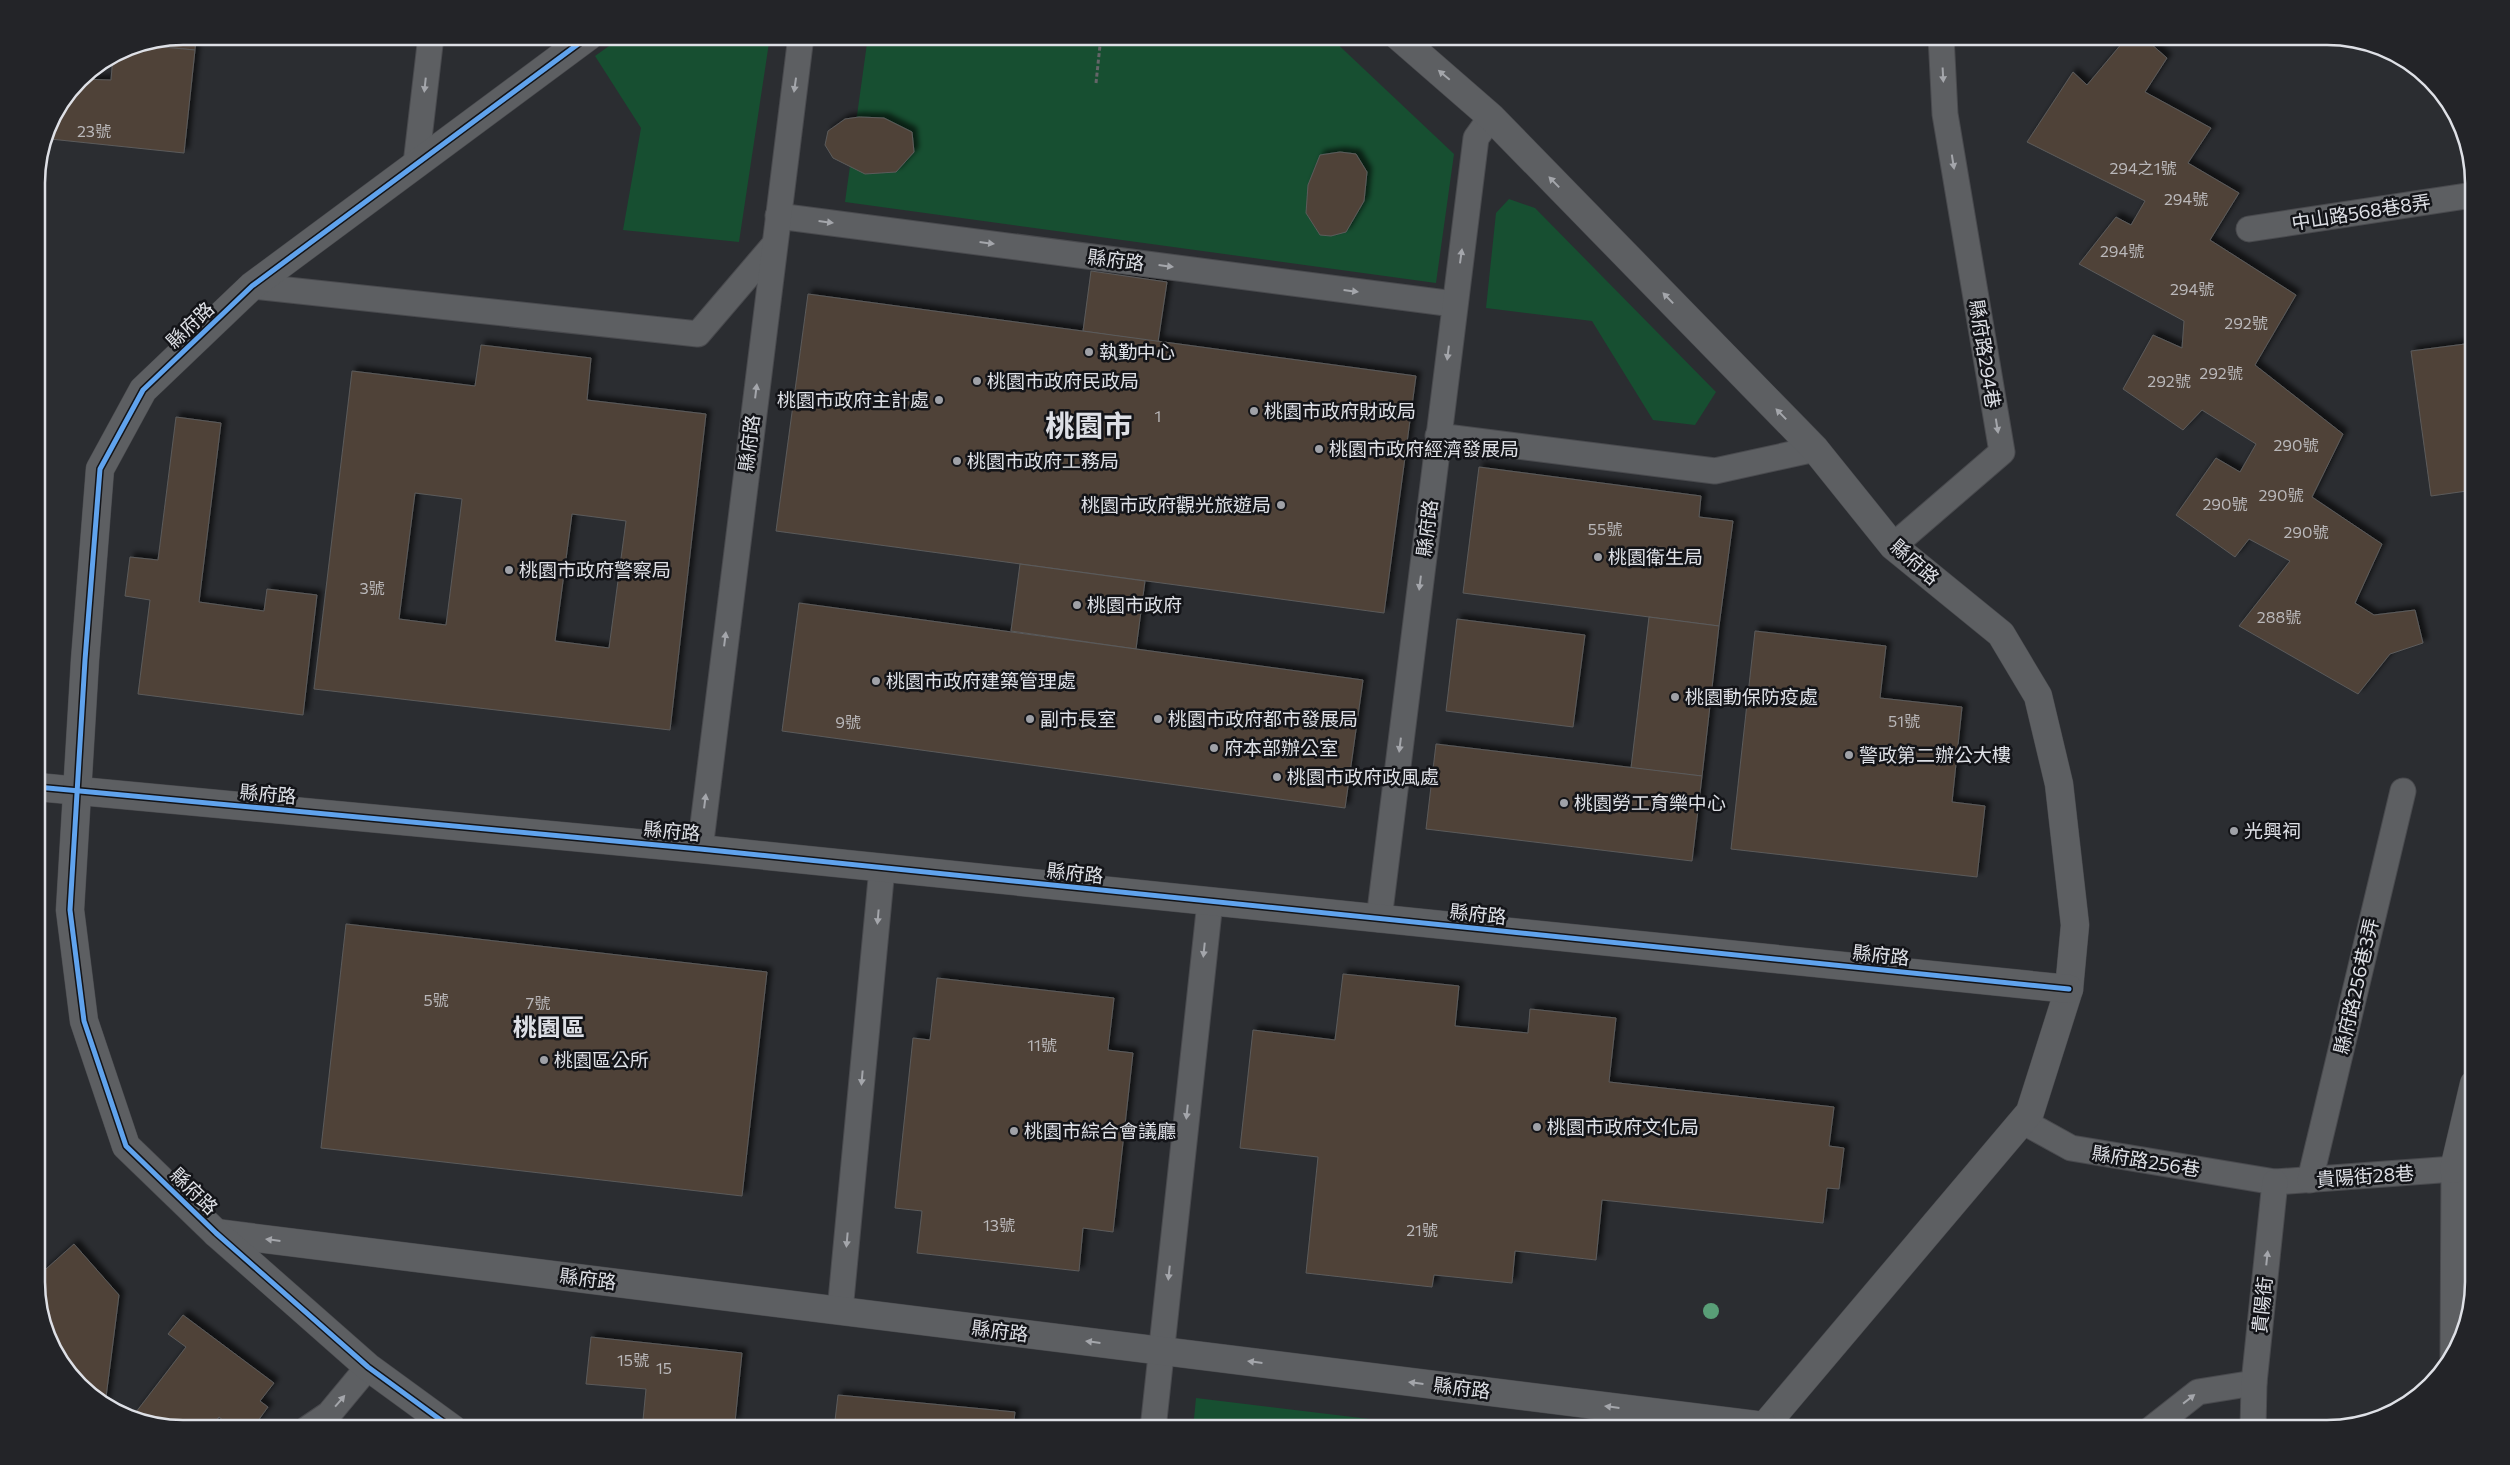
<svg xmlns="http://www.w3.org/2000/svg" width="2510" height="1465" viewBox="0 0 2510 1465" font-family="Commissioner,'Noto Sans TC',sans-serif">
	<defs>
		<filter id="shadow"><feDropShadow dx="4.5" dy="-4.5" stdDeviation="2.5" flood-color="#0009"/></filter>
	</defs>
	<rect width="100%" height="100%" fill="#2b2d31"/>
	<g fill="#174f31">
		<path d="M623,36H770L739,242L623,230L641,128L595,56Z"/>
		<path d="M868,36H1329L1454,154L1436,283L845,202Z"/>
		<path d="M1509,199L1535,208L1716,392L1695,425L1653,420L1592,321L1486,308L1496,213Z"/>
		<path d="M1196,1398L1452,1429H1193Z"/>
	</g>
	<g fill="#504238" stroke="#5b5b5b" fill-rule="evenodd" filter="url(#shadow)">
		<path d="M182,36H196L195,50L141,45Z"/>
		<path d="M2128,36H2142L2167,58L2145,92L2211,128L2188,163L2239,193L2210,240L2296,295L2255,365L2343,434L2312,497L2382,544L2355,603L2374,615L2415,610L2423,643L2390,654L2358,694L2239,626L2290,561L2249,539L2235,557L2176,515L2216,458L2240,472L2256,444L2202,410L2183,430L2123,389L2153,335L2182,348L2184,321L2079,264L2116,217L2131,225L2145,201L2027,142L2073,72L2087,85Z"/>
		<path d="M141,45L195,50L184,153L50,139L51,120L79,79L111,80L113,56L127,47Z"/>
		<path d="M859,117L884,118L912,132L914,152L896,172L865,174L833,158L825,145L828,131L845,119Z"/>
		<path d="M1340,152L1356,154L1367,172L1364,201L1346,232L1331,236L1320,235L1306,213L1308,185L1320,155Z"/>
		<path d="M1091,271L1167,282L1158,342L1083,331Z"/>
		<path d="M808,294L1416,376L1384,613L776,531Z"/>
		<path d="M2473,343L2474,490L2431,496L2411,351Z"/>
		<path d="M481,345L591,358L587,400L706,414L670,730L314,689L352,371L475,386ZM415,493L462,499L446,625L399,619ZM572,514L626,521L609,648L555,641Z"/>
		<path d="M176,417L221,423L199,602L264,611L267,589L317,595L303,715L138,694L150,600L125,596L130,557L158,560Z"/>
		<path d="M1479,467L1701,496L1699,517L1733,521L1719,626L1463,593Z"/>
		<path d="M1020,564L1145,581L1136,649L1011,631Z"/>
		<path d="M799,603L1363,680L1345,808L782,731Z"/>
		<path d="M1649,617L1719,626L1702,776L1631,768Z"/>
		<path d="M1457,619L1585,635L1573,727L1446,711Z"/>
		<path d="M1755,631L1886,646L1880,698L1962,707L1952,802L1985,806L1977,877L1731,849Z"/>
		<path d="M1436,744L1702,776L1692,861L1426,829Z"/>
		<path d="M346,924L767,972L742,1196L321,1148Z"/>
		<path d="M1343,974L1459,986L1455,1026L1528,1033L1530,1009L1616,1018L1609,1082L1834,1107L1829,1146L1844,1148L1839,1189L1827,1188L1823,1223L1602,1200L1596,1260L1515,1251L1512,1283L1434,1275L1432,1287L1306,1273L1318,1157L1240,1148L1253,1030L1335,1040Z"/>
		<path d="M937,978L1114,998L1108,1050L1133,1053L1113,1232L1083,1228L1079,1271L917,1253L922,1211L895,1208L913,1038L930,1040Z"/>
		<path d="M74,1244L119,1295L105,1405L56,1356L37,1292V1277Z"/>
		<path d="M2471,1268H2474V1283L2460,1332Z"/>
		<path d="M183,1315L274,1383L260,1401L268,1407L252,1429L242,1424L239,1429H234L219,1417L210,1429H182L145,1419L136,1412L186,1347L168,1334Z"/>
		<path d="M591,1337L742,1353L735,1422H725L724,1429H692L693,1425L643,1420L646,1389L586,1384Z"/>
		<path d="M838,1395L1015,1412L1013,1429H834Z"/>
	</g>
	<g fill="none" stroke-linecap="round" stroke-linejoin="round">
		<defs>
			<g id="service">
				<path d="M416,164L431,36"/>
				<path d="M778,216L1454,304"/>
				<path d="M2249,229L2473,195"/>
				<path d="M252,286L698,334L774,245"/>
				<path d="M1438,436L1715,471L1815,449"/>
				<path d="M1893,546L2002,452L1945,114L1941,36"/>
				<path d="M700,849L801,36"/>
				<path d="M1379,919L1476,138L1491,117"/>
				<path d="M2022,1121L2071,1148L2275,1182L2454,1169L2474,1171"/>
				<path d="M2310,1180L2403,791"/>
				<path d="M840,1311L882,868"/>
				<path d="M2453,1357L2454,1169"/>
				<path d="M307,1429L329,1414L368,1367"/>
				<path d="M1153,1429L1210,902"/>
				<path d="M2151,1429L2198,1392L2254,1383"/>
				<path d="M2253,1429L2254,1383L2275,1182"/>
			</g>
			<g id="minor">
				<path d="M1398,36L1491,117L1815,449L1893,546L2001,634L2038,696L2059,784L2075,925L2069,989L2030,1112L1762,1429"/>
				<path d="M37,787L700,849L2069,989"/>
				<path d="M2454,1169L2474,1084"/>
				<path d="M216,1233L1764,1426"/>
				<path d="M453,1429L368,1367L216,1233L126,1146L84,1021L70,910L85,660L100,469L143,390L252,286L589,36"/>
			</g>
		</defs>
		<use href="#service" stroke="#494a4e" stroke-width="27"/>
		<use href="#minor" stroke="#494a4e" stroke-width="29"/>
		<path stroke="#646568" stroke-width="3" stroke-dasharray="4 2.5" stroke-linecap="butt" d="M1096,83L1101,36"/>
		<use href="#service" stroke="#5d5f62" stroke-width="25"/>
		<use href="#minor" stroke="#5d5f62" stroke-width="28"/>
		<defs>
			<g id="cycleway">
				<path d="M37,787L700,849L2069,989"/>
				<path d="M453,1429L368,1367L216,1233L126,1146L84,1021L70,910L85,660L100,469L143,390L252,286L589,36"/>
			</g>
		</defs>
		<use href="#cycleway" stroke="#131418" stroke-width="8"/>
		<use href="#cycleway" stroke="#60a3ed" stroke-width="5"/>
	</g>
	<circle fill="#599e77" cx="1711" cy="1311" r="8"/>
	<defs><path id="oneway-solid" d="M-6-.8H1V-3.2L6.5 0L1 3.2V.8H-6Z" transform="scale(1.25)"/></defs>
	<g fill="#a4a6ab">
		<use href="#oneway-solid" transform="translate(1444 75) rotate(-140)"/>
		<use href="#oneway-solid" transform="translate(1943 75) rotate(87)"/>
		<use href="#oneway-solid" transform="translate(425 85) rotate(96)"/>
		<use href="#oneway-solid" transform="translate(795 85) rotate(98)"/>
		<use href="#oneway-solid" transform="translate(1953 162) rotate(81)"/>
		<use href="#oneway-solid" transform="translate(1554 182) rotate(-134)"/>
		<use href="#oneway-solid" transform="translate(826 222) rotate(7)"/>
		<use href="#oneway-solid" transform="translate(987 243) rotate(7)"/>
		<use href="#oneway-solid" transform="translate(1461 256) rotate(-82)"/>
		<use href="#oneway-solid" transform="translate(1166 266) rotate(7)"/>
		<use href="#oneway-solid" transform="translate(1351 291) rotate(7)"/>
		<use href="#oneway-solid" transform="translate(1668 298) rotate(-134)"/>
		<use href="#oneway-solid" transform="translate(1448 353) rotate(97)"/>
		<use href="#oneway-solid" transform="translate(756 391) rotate(-83)"/>
		<use href="#oneway-solid" transform="translate(1781 414) rotate(-134)"/>
		<use href="#oneway-solid" transform="translate(1997 426) rotate(81)"/>
		<use href="#oneway-solid" transform="translate(1420 583) rotate(97)"/>
		<use href="#oneway-solid" transform="translate(725 639) rotate(-83)"/>
		<use href="#oneway-solid" transform="translate(1400 745) rotate(97)"/>
		<use href="#oneway-solid" transform="translate(705 801) rotate(-83)"/>
		<use href="#oneway-solid" transform="translate(878 917) rotate(95)"/>
		<use href="#oneway-solid" transform="translate(1204 950) rotate(96)"/>
		<use href="#oneway-solid" transform="translate(862 1078) rotate(95)"/>
		<use href="#oneway-solid" transform="translate(1187 1112) rotate(96)"/>
		<use href="#oneway-solid" transform="translate(273 1240) rotate(-173)"/>
		<use href="#oneway-solid" transform="translate(847 1240) rotate(95)"/>
		<use href="#oneway-solid" transform="translate(2267 1258) rotate(-84)"/>
		<use href="#oneway-solid" transform="translate(1169 1273) rotate(96)"/>
		<use href="#oneway-solid" transform="translate(1093 1342) rotate(-173)"/>
		<use href="#oneway-solid" transform="translate(1255 1362) rotate(-173)"/>
		<use href="#oneway-solid" transform="translate(1416 1383) rotate(-173)"/>
		<use href="#oneway-solid" transform="translate(2189 1399) rotate(-38)"/>
		<use href="#oneway-solid" transform="translate(340 1401) rotate(-49)"/>
		<use href="#oneway-solid" transform="translate(1612 1407) rotate(-173)"/>
	</g>
	<g fill="#9fa1a7" stroke="#131418" stroke-width="2">
		<circle cx="1089" cy="352" r="5"/>
		<circle cx="977" cy="381" r="5"/>
		<circle cx="939" cy="400" r="5"/>
		<circle cx="1254" cy="411" r="5"/>
		<circle cx="1319" cy="449" r="5"/>
		<circle cx="957" cy="461" r="5"/>
		<circle cx="1281" cy="505" r="5"/>
		<circle cx="1598" cy="557" r="5"/>
		<circle cx="509" cy="570" r="5"/>
		<circle cx="1077" cy="605" r="5"/>
		<circle cx="876" cy="681" r="5"/>
		<circle cx="1675" cy="697" r="5"/>
		<circle cx="1030" cy="719" r="5"/>
		<circle cx="1158" cy="719" r="5"/>
		<circle cx="1214" cy="748" r="5"/>
		<circle cx="1849" cy="755" r="5"/>
		<circle cx="1277" cy="777" r="5"/>
		<circle cx="1564" cy="803" r="5"/>
		<circle cx="2234" cy="831" r="5"/>
		<circle cx="544" cy="1060" r="5"/>
		<circle cx="1537" cy="1127" r="5"/>
		<circle cx="1014" cy="1131" r="5"/>
	</g>
	<g text-anchor="middle" stroke-width="5" stroke-linejoin="round" paint-order="stroke">
		<g font-size="16" fill="#bab8ba">
			<text x="94" y="137">23號</text>
			<text x="2143" y="174">294之1號</text>
			<text x="2186" y="205">294號</text>
			<text x="2122" y="257">294號</text>
			<text x="2192" y="295">294號</text>
			<text x="2246" y="329">292號</text>
			<text x="2221" y="379">292號</text>
			<text x="2169" y="387">292號</text>
			<text x="1158" y="422">1</text>
			<text x="2296" y="451">290號</text>
			<text x="2281" y="501">290號</text>
			<text x="2225" y="510">290號</text>
			<text x="1605" y="535">55號</text>
			<text x="2306" y="538">290號</text>
			<text x="372" y="594">3號</text>
			<text x="2279" y="623">288號</text>
			<text x="1904" y="727">51號</text>
			<text x="848" y="728">9號</text>
			<text x="436" y="1006">5號</text>
			<text x="538" y="1009">7號</text>
			<text x="1042" y="1051">11號</text>
			<text x="999" y="1231">13號</text>
			<text x="1422" y="1236">21號</text>
			<text x="633" y="1366">15號</text>
			<text x="664" y="1374">15</text>
		</g>
		<g font-size="19" fill="#dee0e6" stroke="#131418">
			<text transform="translate(2361 212) rotate(-9)" y="7">中山路568巷8弄</text>
			<text transform="translate(1116 260) rotate(7)" y="7">縣府路</text>
			<text transform="translate(190 325) rotate(-44)" y="7">縣府路</text>
			<text transform="translate(1985 354) rotate(81)" y="7">縣府路294巷</text>
			<text transform="translate(749 443) rotate(-83)" y="7">縣府路</text>
			<text transform="translate(1427 528) rotate(-83)" y="7">縣府路</text>
			<text transform="translate(1915 562) rotate(41)" y="7">縣府路</text>
			<text transform="translate(268 794) rotate(5)" y="7">縣府路</text>
			<text transform="translate(672 831) rotate(5)" y="7">縣府路</text>
			<text transform="translate(1075 873) rotate(6)" y="7">縣府路</text>
			<text transform="translate(1478 914) rotate(6)" y="7">縣府路</text>
			<text transform="translate(1881 955) rotate(6)" y="7">縣府路</text>
			<text transform="translate(2356 986) rotate(-77)" y="7">縣府路256巷3弄</text>
			<text transform="translate(2146 1161) rotate(9)" y="7">縣府路256巷</text>
			<text transform="translate(2365 1176) rotate(-4)" y="7">貴陽街28巷</text>
			<text transform="translate(194 1191) rotate(44)" y="7">縣府路</text>
			<text transform="translate(588 1279) rotate(7)" y="7">縣府路</text>
			<text transform="translate(2262 1305) rotate(-84)" y="7">貴陽街</text>
			<text transform="translate(1000 1331) rotate(7)" y="7">縣府路</text>
			<text transform="translate(1462 1388) rotate(7)" y="7">縣府路</text>
		</g>
		<g font-size="19" fill="#dee0e6" stroke="#131418" text-anchor="start">
			<text x="1099" y="359">執勤中心</text>
			<text x="987" y="388">桃園市政府民政局</text>
			<text x="929" y="407" text-anchor="end">桃園市政府主計處</text>
			<text x="1264" y="418">桃園市政府財政局</text>
			<text x="1329" y="456">桃園市政府經濟發展局</text>
			<text x="967" y="468">桃園市政府工務局</text>
			<text x="1271" y="512" text-anchor="end">桃園市政府觀光旅遊局</text>
			<text x="1608" y="564">桃園衛生局</text>
			<text x="519" y="577">桃園市政府警察局</text>
			<text x="1087" y="612">桃園市政府</text>
			<text x="886" y="688">桃園市政府建築管理處</text>
			<text x="1685" y="704">桃園動保防疫處</text>
			<text x="1040" y="726">副市長室</text>
			<text x="1168" y="726">桃園市政府都市發展局</text>
			<text x="1224" y="755">府本部辦公室</text>
			<text x="1859" y="762">警政第二辦公大樓</text>
			<text x="1287" y="784">桃園市政府政風處</text>
			<text x="1574" y="810">桃園勞工育樂中心</text>
			<text x="2244" y="838">光興祠</text>
			<text x="554" y="1067">桃園區公所</text>
			<text x="1547" y="1134">桃園市政府文化局</text>
			<text x="1024" y="1138">桃園市綜合會議廳</text>
		</g>
		<g font-size="24" font-weight="bold" fill="#dee0e6" stroke="#131418">
			<text x="549" y="1036">桃園區</text>
		</g>
		<g font-size="29" font-weight="bold" fill="#dee0e6" stroke="#131418">
			<text x="1089" y="436">桃園市</text>
		</g>
	</g>
	<path d="M0 0H2510V1465H0ZM183 45H2327A138 138 0 0 1 2465 183V1282A138 138 0 0 1 2327 1420H183A138 138 0 0 1 45 1282V183A138 138 0 0 1 183 45Z" fill="#232428" fill-rule="evenodd"/>
	<path fill="none" stroke="#dee0e6" stroke-width="2.5" d="M183 45H2327A138 138 0 0 1 2465 183V1282A138 138 0 0 1 2327 1420H183A138 138 0 0 1 45 1282V183A138 138 0 0 1 183 45Z"/>
</svg>
